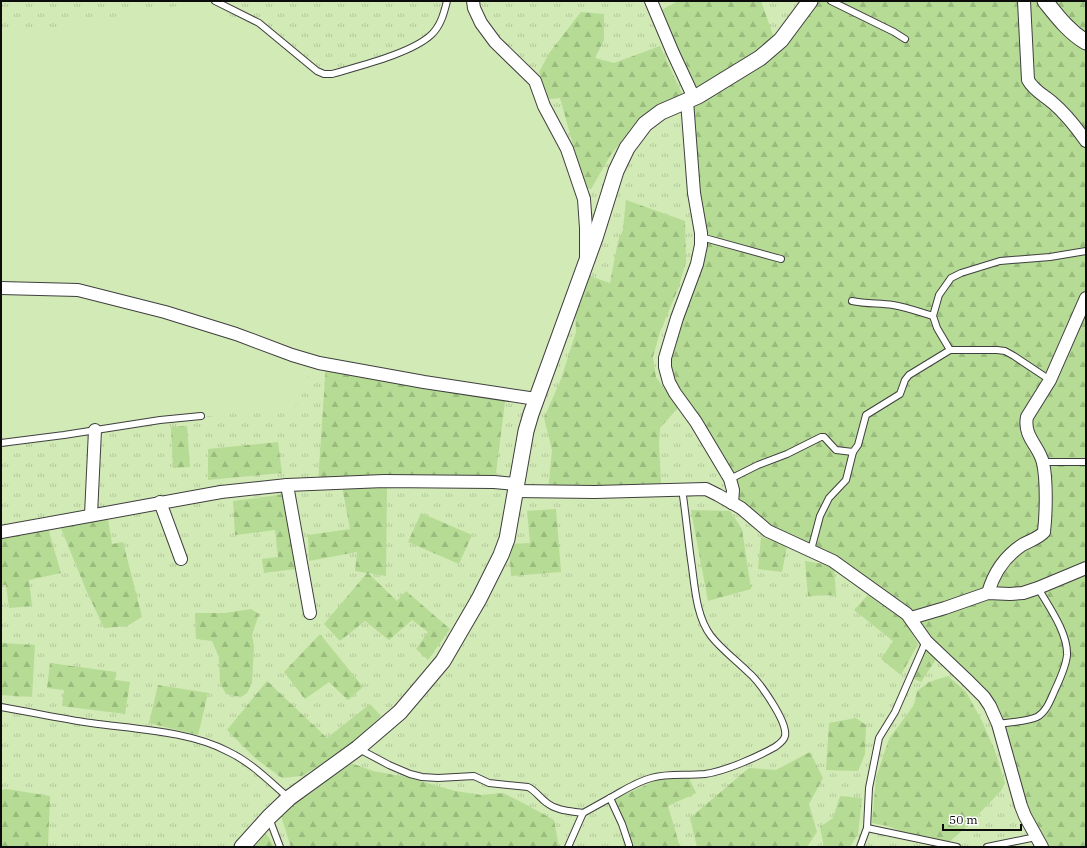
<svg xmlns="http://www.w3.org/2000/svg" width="1087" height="848" viewBox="0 0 1087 848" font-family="'IBM Plex Serif',serif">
	<defs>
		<pattern id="grass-tufts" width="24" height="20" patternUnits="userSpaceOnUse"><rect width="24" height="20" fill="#d2eab5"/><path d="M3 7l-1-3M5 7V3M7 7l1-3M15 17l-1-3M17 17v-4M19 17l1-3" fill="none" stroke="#b3c89a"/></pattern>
		<pattern id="forest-firs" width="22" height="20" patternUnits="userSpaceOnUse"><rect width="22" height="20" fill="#b5db94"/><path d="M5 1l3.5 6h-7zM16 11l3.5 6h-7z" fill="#9abb7e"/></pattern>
	</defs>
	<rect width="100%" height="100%" fill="#fffbec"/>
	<path fill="url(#grass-tufts)" d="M1,1H813L834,561L910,619L947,660L992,716L1037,847H275L262,827L243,847H1V387L185,309L433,383L526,405L542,385L1,146Z"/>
	<g fill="url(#forest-firs)">
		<path d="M678,1H761L774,38L751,62L692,92L660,11Z"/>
		<path d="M813,1H1086V847H1037L992,716L907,614L834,561L765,534L731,498V485L661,375L662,361L700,248L687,104L738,78Z"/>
		<path d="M581,12L604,14V40L595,58L614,63L660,46L682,94L640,117L610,156L591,189L582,187L572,141L560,98L549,99L539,72L550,52Z"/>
		<path d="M626,200L685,221L686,262L678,289L660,332L653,357L656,377L678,408L660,428L659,444L661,483L652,492L548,491L552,450L544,418L561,379L576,332L575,311L584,274L610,283L618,241L623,230Z"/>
		<path d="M326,364L506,394L495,481L318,482Z"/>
		<path d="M187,426L190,467L173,468L171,427Z"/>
		<path d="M278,442L282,473L208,480V449Z"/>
		<path d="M387,484L386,576L368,573L397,601L406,591L450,629L428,660L416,649L428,632L412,620L389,640L365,621L340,641L324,624L367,573L355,571L357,552L309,561L308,535L350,529L342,487Z"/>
		<path d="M285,494L295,569L264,573L262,559L278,557L275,530L235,535L233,501Z"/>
		<path d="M556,509L561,572L511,576L509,544L530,543L527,511Z"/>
		<path d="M691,510L730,511L742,529L751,589L708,601Z"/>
		<path d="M421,513L472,535L459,564L408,542Z"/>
		<path d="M108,519L112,544L123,542L142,617L127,626L104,628L87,592L60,526Z"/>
		<path d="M48,528L61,573L29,580L32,606L9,608L6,585H1V536Z"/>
		<path d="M761,537L787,545L782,572L758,569Z"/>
		<path d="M805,561L834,566L836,595L808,596Z"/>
		<path d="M868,595L905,621L918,644L901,675L881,659L893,641L854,610Z"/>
		<path d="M251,609L259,614L252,635L254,647L252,683L247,693L241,697L226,694L220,683L219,657L212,641L196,639L195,613H225Z"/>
		<path d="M320,634L363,687L348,700L329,682L305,699L284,672Z"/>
		<path d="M1,643L35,645L32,697L1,695Z"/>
		<path d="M926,649L937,658L921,682L912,678Z"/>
		<path d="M50,663L116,672L115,680L130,682L125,714L62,706L64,690L47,688Z"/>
		<path d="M948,676L966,692L982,721L995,751L1005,783L1001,791L965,828L949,842L910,835L888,826L872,823L876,778L889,739L914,705L917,691L929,682Z"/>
		<path d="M267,681L327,738L370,704L381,716L341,754L301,776L282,778L255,758L227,730Z"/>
		<path d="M158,685L208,693L198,735L149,723Z"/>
		<path d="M856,718L866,725L865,754L858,771L826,770L829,723Z"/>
		<path d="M810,752L823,778L809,804L817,832L807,847H697L690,818L749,768L776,770Z"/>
		<path d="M351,763L373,771L406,777L455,791L481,795L503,793L525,804L554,820L559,847H291L280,813Z"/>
		<path d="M689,778L696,793L668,806L680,847H624L615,799L657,780Z"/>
		<path d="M6,789L50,796L48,847H1V790Z"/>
		<path d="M840,796L862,798L858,834L850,847H824L820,827L833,818Z"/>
		<path d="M262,827L275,847H243Z"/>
	</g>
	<path fill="#d2eab5" d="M448,1H475L478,23L534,83L566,153L579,188L590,254L542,385L523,396L326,364L302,380L295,409L261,410L1,441V36L200,2L256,28L323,80L386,62L423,45L441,23L439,7Z"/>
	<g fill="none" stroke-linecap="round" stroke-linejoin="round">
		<defs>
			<g id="service">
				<path d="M215,1L259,23L317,71L324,74H332C359,66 413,53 432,34C441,25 444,13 447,1"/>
				<path d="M831,1L894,32L905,39"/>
				<path d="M701,237L781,259"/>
				<path d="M852,301C866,304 879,303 893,305C906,307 919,312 933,316"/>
				<path d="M950,350L937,328L933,316L939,295L951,278L961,273L1000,261L1050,257L1086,251"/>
				<path d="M1,443L64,435L160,420L201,416"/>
				<path d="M1043,462H1086"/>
				<path d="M730,479L758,465L787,454L821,437H824L836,450L853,452L858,445L866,415L900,394L905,380L909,375L950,350H997L1005,351L1014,356L1050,380"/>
				<path d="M811,550L820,516L829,498L846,480L853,452"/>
				<path d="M1,707C31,712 61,719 91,723C134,729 191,731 229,752C252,763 270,782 289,798"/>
				<path d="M998,724C1010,722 1025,722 1037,717C1046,712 1050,701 1054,692C1059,681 1066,667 1067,655C1068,633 1049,607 1038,588"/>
				<path d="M359,749L389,765L410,774L422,777L438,778L474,776L489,783L528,787C536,791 540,798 547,803C557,811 571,811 583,813"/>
				<path d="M269,818L280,847"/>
				<path d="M867,828L957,847"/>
				<path d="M629,845L622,824L610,798C623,791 636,782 651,778C668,773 687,776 705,774C726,771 757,757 775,747C779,744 784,741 785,736C788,722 759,681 748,672C736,660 722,650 711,636C697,618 695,590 692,567C688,541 686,515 682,489"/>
				<path d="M568,847L583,813L610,798"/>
				<path d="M860,847L867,828L869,788L879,738L895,712L926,641"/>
				<path d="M987,847L1036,837"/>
			</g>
			<g id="minor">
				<path d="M473,1L474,8L481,23L495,42L535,81L544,106L567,149L584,199L586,228V256"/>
				<path d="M651,1L673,53L694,98"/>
				<path d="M1024,1L1028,80C1034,91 1044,95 1053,103C1066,114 1076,127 1086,141"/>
				<path d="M687,101L694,193L701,233V245L697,264L677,318L665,358V367L669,382L675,393L696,422L730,479L733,490L732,503"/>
				<path d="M1,288L78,290L165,312L236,334L292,355L319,363L424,382L536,399"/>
				<path d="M287,485L310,613"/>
				<path d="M515,491L595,492L706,489L718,495L741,508L768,531L833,561L907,614L926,641L966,679L984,697L990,706L998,724L1021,806L1025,816L1042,847"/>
				<path d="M160,502L181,559"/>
				<path d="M91,515L95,430"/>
				<path d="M1,532L221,492L287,485L384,481L494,482L516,484"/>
				<path d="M988,593C994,572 1004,557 1022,545C1029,541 1039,538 1044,532C1046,515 1047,480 1043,463C1040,447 1023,437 1027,417L1050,380L1086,298"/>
				<path d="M911,618L945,608L988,593L1010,594L1023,593L1038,588L1086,568"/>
			</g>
			<g id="tertiary">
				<path d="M1045,1C1057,16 1069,32 1086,42"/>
				<path d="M242,847L269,817L289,798L358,748L400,712L422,686L443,661L479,599L501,555L507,539L526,431L531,414L595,238L616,171L627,148L645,124L661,112L698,96L760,58L781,40L810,1"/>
			</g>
		</defs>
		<use href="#service" stroke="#3f3f3f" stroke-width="8"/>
		<use href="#minor" stroke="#3f3f3f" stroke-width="14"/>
		<use href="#tertiary" stroke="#3f3f3f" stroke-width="17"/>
		<use href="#service" stroke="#fff" stroke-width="6"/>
		<use href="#minor" stroke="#fff" stroke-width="12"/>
		<use href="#tertiary" stroke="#fff" stroke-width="15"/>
	</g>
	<rect width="1087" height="848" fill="none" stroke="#0c0c0c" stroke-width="4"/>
	<path d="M943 824v6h78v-6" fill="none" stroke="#0c0c0c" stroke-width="2"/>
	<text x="949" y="824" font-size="12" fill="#0c0c0c" stroke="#ffffff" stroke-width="3" paint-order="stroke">50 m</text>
</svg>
